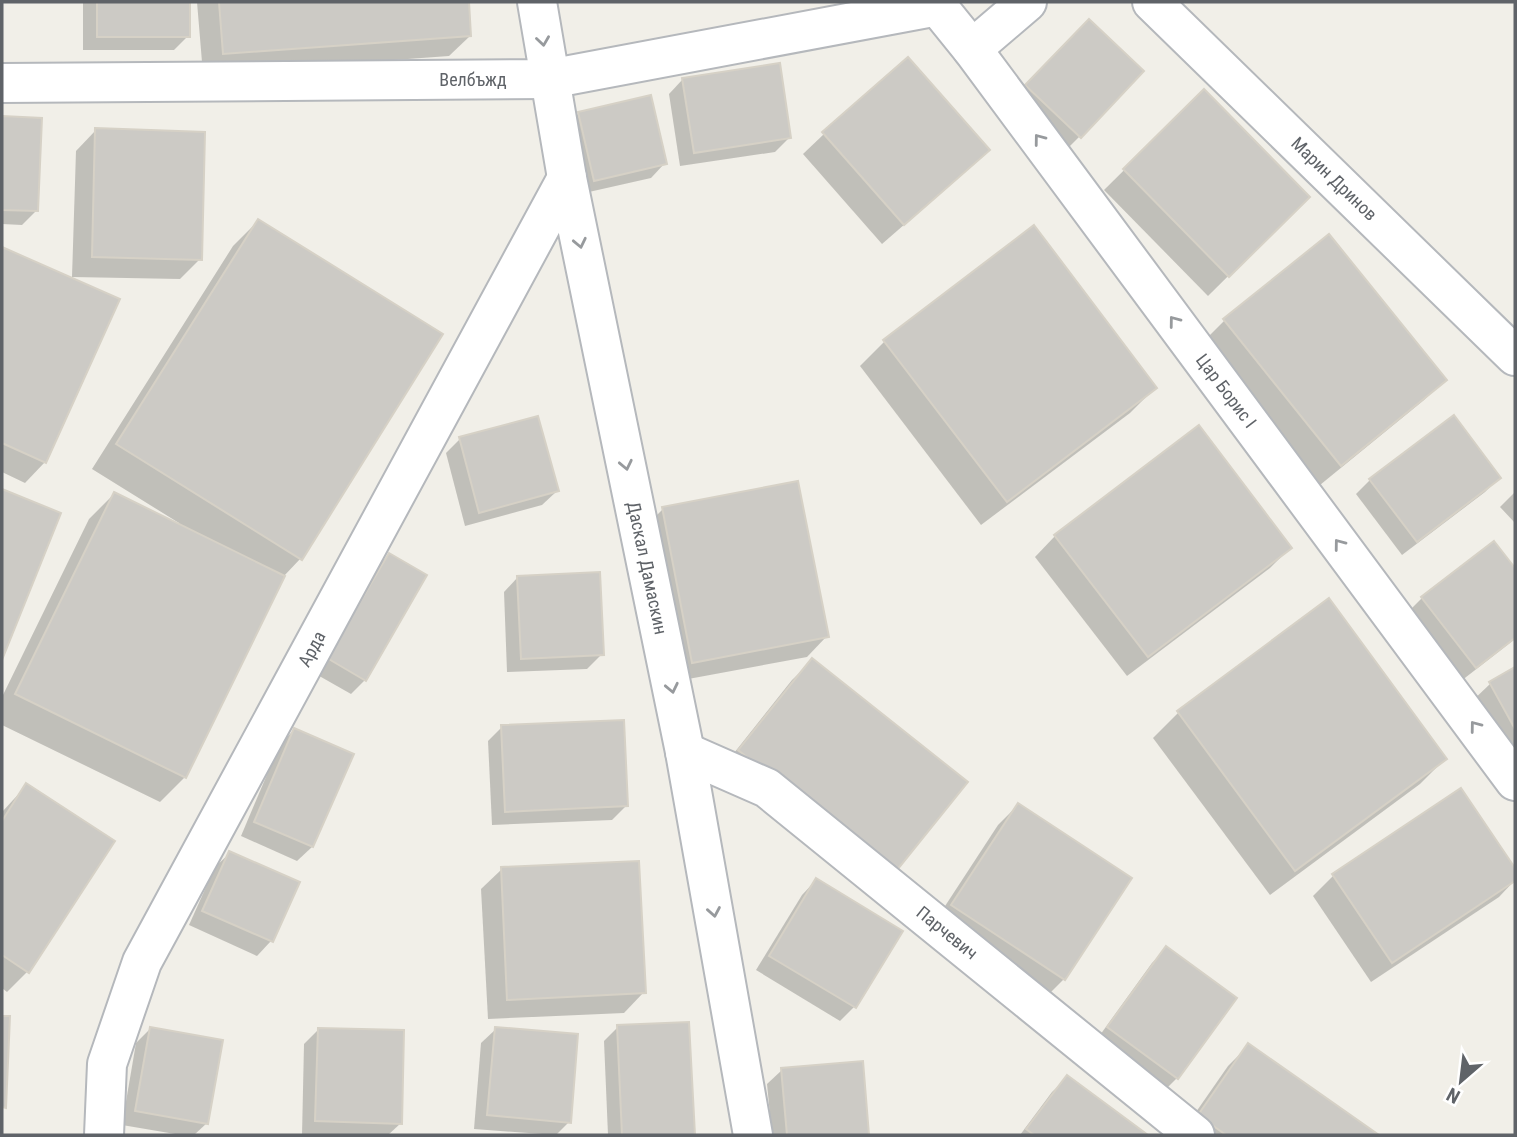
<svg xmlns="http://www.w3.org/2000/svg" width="1517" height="1137" viewBox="0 0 1517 1137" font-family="'Roboto Condensed',sans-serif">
	<rect width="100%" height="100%" fill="#f1efe8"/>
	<g fill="#0003">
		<path d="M83,2H188V36L174,50H83Z"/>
		<path d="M197,2H467L470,36L449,56L203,74Z"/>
		<path d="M1075,35L1080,136L1065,151L1012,101Z"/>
		<path d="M683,79L790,137L775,152L680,166L669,94Z"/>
		<path d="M1204,91L1308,197L1208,296L1104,190Z"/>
		<path d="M579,113L665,163L651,178L580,194L565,128Z"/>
		<path d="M2,118L40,120L36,211L22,225L2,224Z"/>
		<path d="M96,130L200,259L180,279L72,277L76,151Z"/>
		<path d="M824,134L967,170L882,244L803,154Z"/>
		<path d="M258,221L301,558L284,576L185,777L160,802L2,725V697L89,519L114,494L178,525L179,523L92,469L233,246Z"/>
		<path d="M1328,236L1444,380L1424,400L1320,485L1204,341L1224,321Z"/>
		<path d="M2,249L117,300L45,462L25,483L2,472Z"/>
		<path d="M885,341L1155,388L1130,413L981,525L860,366Z"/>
		<path d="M460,439L557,491L542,505L465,526L446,453Z"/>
		<path d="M1499,478L1485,492L1402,555L1356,494L1370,480Z"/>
		<path d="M2,491L59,514L2,656Z"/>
		<path d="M1515,492V523L1500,507Z"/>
		<path d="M663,509L827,636L807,657L672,682L643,529Z"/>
		<path d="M1055,536L1290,548L1270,568L1127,676L1035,557Z"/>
		<path d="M1493,543L1515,571V639L1461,681L1408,612L1422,598Z"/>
		<path d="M389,555L365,680L351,694L314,673L375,569Z"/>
		<path d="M518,577L602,654L587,669L507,672L504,592Z"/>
		<path d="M1328,601L1445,759L1420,784L1270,895L1153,738L1178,713Z"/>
		<path d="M813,660L965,782L719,772L792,680Z"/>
		<path d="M1515,669V784L1469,704L1490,684Z"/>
		<path d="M502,727L626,806L612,820L492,825L488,741Z"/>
		<path d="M294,730L352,755L312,847L297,861L241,836L280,744Z"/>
		<path d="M26,786L27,972L7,992L2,988V812Z"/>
		<path d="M1461,791L1515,871V880L1499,897L1371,982L1313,896L1333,876Z"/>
		<path d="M1018,805L1064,979L1044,999L932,926L998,825Z"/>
		<path d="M230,853L297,883L271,941L257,956L189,925L215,867Z"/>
		<path d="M502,869L644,992L624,1013L488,1019L481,889Z"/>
		<path d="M816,880L854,1007L840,1021L756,970L802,895Z"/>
		<path d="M1166,949L1177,1078L1163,1092L1095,1042L1152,963Z"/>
		<path d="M687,1023L693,1135H608L604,1041L618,1027Z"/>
		<path d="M150,1029L207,1123L194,1135H181L122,1125L136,1043Z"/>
		<path d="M496,1029L569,1122L556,1135L474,1129L481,1043Z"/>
		<path d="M318,1030L401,1123L388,1135H302L304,1044Z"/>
		<path d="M1248,1046L1376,1135H1180L1228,1066Z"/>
		<path d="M861,1063L868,1135H772L767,1084L782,1070Z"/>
		<path d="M1067,1078L1145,1135H1020L1052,1092Z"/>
	</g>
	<g fill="#cccac5" stroke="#d6d1c6" stroke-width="2">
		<rect x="97" y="2" width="93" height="35"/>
		<path d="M219,2H469L471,36L223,54Z"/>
		<path d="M1089,19L1144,71L1081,138L1025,85Z"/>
		<path d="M908,57L990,150L904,225L822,132Z"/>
		<path d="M780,63L791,138L694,153L682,78Z"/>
		<path d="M1204,89L1310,197L1229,277L1123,169Z"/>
		<path d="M651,95L667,164L594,181L578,112Z"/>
		<path d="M2,116L42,118L38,211L2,210Z"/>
		<path d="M95,128L205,132L202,260L92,257Z"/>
		<path d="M258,219L443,334L302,560L116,444Z"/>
		<path d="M1034,225L1157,388L1007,502L883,340Z"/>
		<path d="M1329,234L1447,380L1341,466L1223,319Z"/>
		<path d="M2,247L120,299L46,463L2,443Z"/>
		<path d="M1454,415L1501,478L1417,542L1369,479Z"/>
		<path d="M538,416L559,491L479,513L459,437Z"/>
		<path d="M1199,425L1292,548L1148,657L1054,535Z"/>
		<path d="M798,481L829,637L692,663L662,507Z"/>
		<path d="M2,489L61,513L2,660Z"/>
		<path d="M114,492L285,576L186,778L15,694Z"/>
		<path d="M1494,541L1515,568V638L1476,668L1421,597Z"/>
		<path d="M389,553L427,575L366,681L327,658Z"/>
		<path d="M600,572L604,655L521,659L517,576Z"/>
		<path d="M1329,598L1447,759L1295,871L1177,711Z"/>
		<path d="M812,658L968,782L893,875L738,750Z"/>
		<path d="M1515,667V729L1489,682Z"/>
		<path d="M624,720L628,806L505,812L501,725Z"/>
		<path d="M294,728L354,754L313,847L254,822Z"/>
		<path d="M26,783L115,841L29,973L2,955V821Z"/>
		<path d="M1461,788L1515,868V881L1392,963L1332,874Z"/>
		<path d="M1018,803L1132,878L1065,980L951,905Z"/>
		<path d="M229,851L300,882L273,942L202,911Z"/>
		<path d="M639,861L646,993L507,1000L501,867Z"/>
		<path d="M816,878L903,931L856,1008L769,956Z"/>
		<path d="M1166,946L1237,998L1178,1079L1107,1027Z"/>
		<path d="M2,1016H10L6,1108L2,1107Z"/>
		<path d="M689,1022L695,1135H622L617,1025Z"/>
		<path d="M150,1027L223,1040L208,1124L135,1111Z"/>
		<path d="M495,1027L578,1034L571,1123L487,1115Z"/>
		<path d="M318,1028L404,1030L402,1124L315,1121Z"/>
		<path d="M1248,1043L1379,1135H1226L1198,1115Z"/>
		<path d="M863,1061L869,1135H787L781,1068Z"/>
		<path d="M1067,1075L1148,1135H1034L1026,1129Z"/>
	</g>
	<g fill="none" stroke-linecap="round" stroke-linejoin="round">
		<defs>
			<g id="street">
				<path d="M537,2L567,178L685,752L753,1135"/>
				<path d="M934,2L972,49L1515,781"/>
				<path d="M1152,2L1515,356"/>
				<path d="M972,49L1027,2"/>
				<path d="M2,83L549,79L938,6"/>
				<path d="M685,752L767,788L1195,1135"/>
				<path d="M104,1135L107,1064L142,962L567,178"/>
			</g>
		</defs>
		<use href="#street" stroke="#b5b8bc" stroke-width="42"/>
		<use href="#street" stroke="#fff" stroke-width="38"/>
	</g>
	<defs><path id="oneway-chevron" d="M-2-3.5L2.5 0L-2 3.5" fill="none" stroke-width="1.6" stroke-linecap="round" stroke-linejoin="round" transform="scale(1.75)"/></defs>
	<g stroke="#979a9d">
		<use href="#oneway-chevron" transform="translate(543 41) rotate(82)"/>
		<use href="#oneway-chevron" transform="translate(1039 139) rotate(-127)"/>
		<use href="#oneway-chevron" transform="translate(580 243) rotate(78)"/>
		<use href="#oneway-chevron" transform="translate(1174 321) rotate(-127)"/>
		<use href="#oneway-chevron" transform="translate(626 465) rotate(78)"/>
		<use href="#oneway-chevron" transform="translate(1339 544) rotate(-127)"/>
		<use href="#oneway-chevron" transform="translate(672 688) rotate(78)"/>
		<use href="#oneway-chevron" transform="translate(1475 726) rotate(-127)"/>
		<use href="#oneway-chevron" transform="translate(714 912) rotate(80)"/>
	</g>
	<g text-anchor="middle" stroke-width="5" stroke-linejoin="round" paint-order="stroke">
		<g font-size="18" fill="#5f6368" stroke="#fff">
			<text x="473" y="86">Велбъжд</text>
			<text transform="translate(1334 179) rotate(44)" y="6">Марин Дринов</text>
			<text transform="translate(1226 391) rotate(53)" y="6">Цар Борис I</text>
			<text transform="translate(647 568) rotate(78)" y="6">Даскал Дамаскин</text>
			<text transform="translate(312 649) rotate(-62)" y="6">Арда</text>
			<text transform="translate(947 933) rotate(39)" y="6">Парчевич</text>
		</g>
	</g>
	<rect width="1517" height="1137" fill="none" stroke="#5f6368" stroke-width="7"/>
	<g transform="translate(1461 1081) rotate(208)" stroke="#ffffff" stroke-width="5" paint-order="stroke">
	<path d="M0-5L12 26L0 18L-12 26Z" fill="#5f6368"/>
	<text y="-10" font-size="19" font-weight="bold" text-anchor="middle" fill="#5f6368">N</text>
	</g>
</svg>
